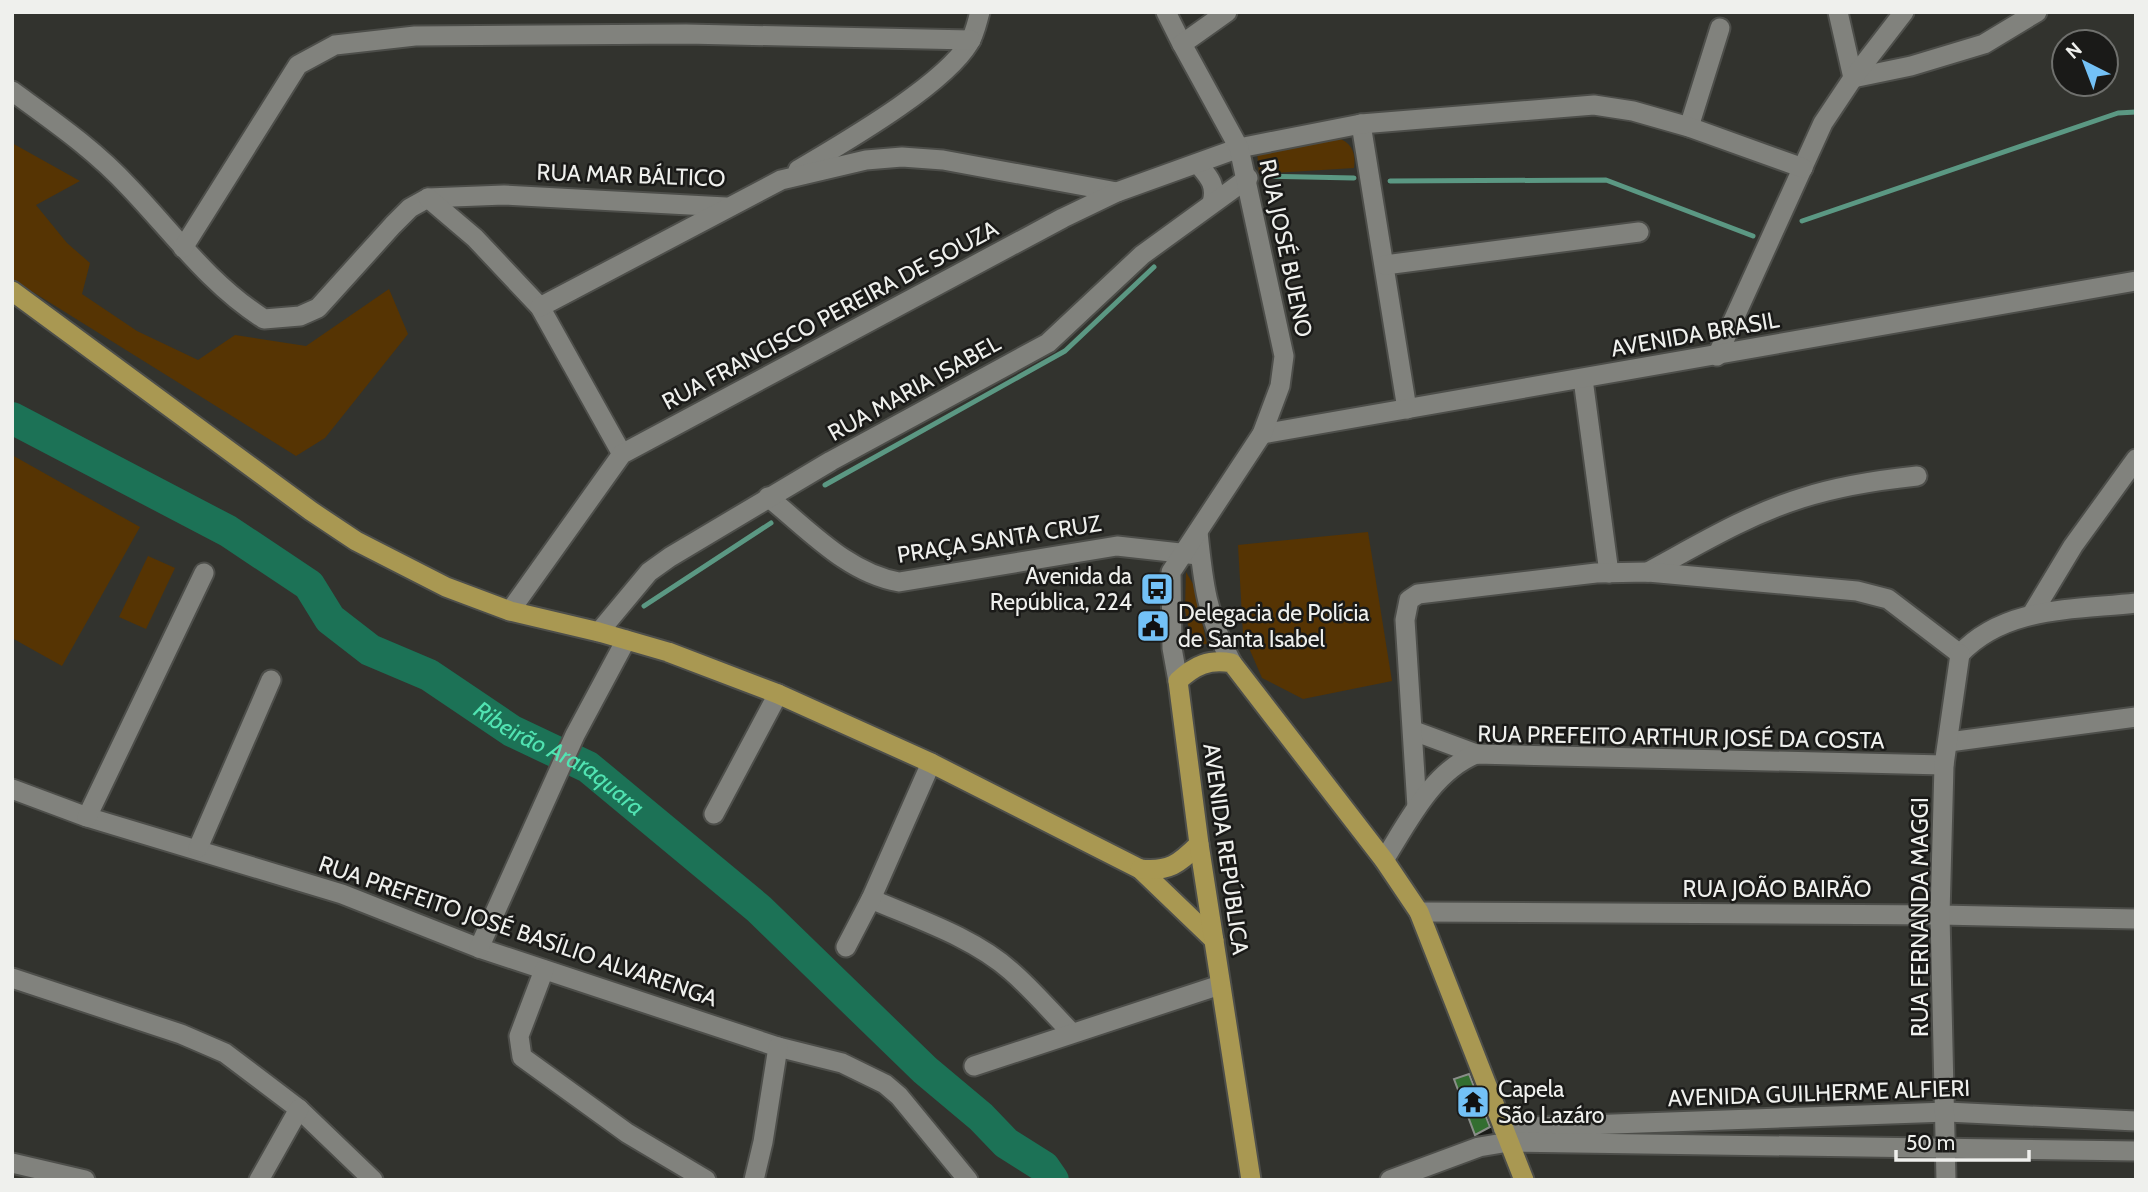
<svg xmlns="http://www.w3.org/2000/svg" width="2148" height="1192" viewBox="0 0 2148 1192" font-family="Cabin,sans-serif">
	<rect width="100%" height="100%" fill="#32332e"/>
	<g fill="#563403">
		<path d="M1338,138C1352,143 1356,153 1354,168L1259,174L1257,151Z"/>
		<path d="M12,143L80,181L36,205L67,243L90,263L82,294L137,331L198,360L235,335L306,346L389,289L408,334L325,438L296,456L12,279Z"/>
		<path d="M12,455L140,527L62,666L12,638Z"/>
		<path d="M1368,532L1392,681L1303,699L1262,678L1243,634L1238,545Z"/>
		<path d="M148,556L175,568L146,629L119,617Z"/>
		<path d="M1186,572L1193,584L1207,644L1192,645L1185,610Z"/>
	</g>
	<path fill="#0007" d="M1469,1076L1476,1080L1497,1131L1483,1138L1476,1134Z"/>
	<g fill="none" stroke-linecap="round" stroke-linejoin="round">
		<g stroke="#5b9883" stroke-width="5">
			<path d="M1264,176L1354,178"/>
			<path d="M1390,181L1606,180L1753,236"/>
			<path d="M1802,221L2118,113L2136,112"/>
			<path d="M825,485L1065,351L1154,267"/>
			<path d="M644,606L771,523"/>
		</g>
		<path stroke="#1c7256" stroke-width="32" id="s1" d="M12,418L228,531L309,585L330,619L370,650L429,675L512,731L588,767L759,909L925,1070L981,1117L1006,1143L1044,1167L1053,1180"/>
	</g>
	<path fill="#336e30" stroke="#8a8e89" stroke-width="2" d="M1469,1074L1490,1127L1475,1135L1454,1079Z"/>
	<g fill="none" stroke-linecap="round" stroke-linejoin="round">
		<defs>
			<g id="minor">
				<path d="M1166,12L1182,44"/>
				<path d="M1838,12L1853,78L1911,66L1984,44L2037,12"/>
				<path d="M12,91C53,121 94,149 129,187C173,233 209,284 264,319L300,316L318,308L393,225L410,208L428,198L504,195L726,207"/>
				<path d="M1361,124L1407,409"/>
				<path d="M1689,127L1720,28"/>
				<path d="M1198,164C1209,177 1217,185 1212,203"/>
				<path d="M798,170C843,143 943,86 969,43C975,34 977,22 980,12"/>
				<path d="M428,198L475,238L540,307L622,454"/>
				<path d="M183,248L298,65L335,45L415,36L686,34L971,40"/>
				<path d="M1385,265L1639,232"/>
				<path d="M540,307L781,180L866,160L902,157L943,160L1117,192"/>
				<path d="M1717,356L1823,123L1853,78L1904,12"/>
				<path d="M1583,379L1609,573"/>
				<path d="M1262,434L2136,281"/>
				<path d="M768,497C808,529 847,573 899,582L1117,546L1198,555"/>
				<path d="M1648,572C1698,545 1747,515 1802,498C1839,486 1879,480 1917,476"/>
				<path d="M510,611L622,454L1063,218L1117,192L1239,148L1361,124L1594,105L1633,111L1689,127L1803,168"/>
				<path d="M2032,614L2073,546L2136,459"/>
				<path d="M599,632L649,572L670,557L831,461L1048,343L1142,255L1248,178"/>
				<path d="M1960,654C2005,606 2074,610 2136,603"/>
				<path d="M1414,731L1476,754"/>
				<path d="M1949,742L2136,717"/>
				<path d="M12,789L87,817L342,894L479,948L778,1047L842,1063L885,1084L899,1096L968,1180"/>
				<path d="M1417,807L1405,620L1409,600L1418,594L1596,573L1648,572L1857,591L1888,599L1960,654"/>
				<path d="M714,814L778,694"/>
				<path d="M87,817L204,573"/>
				<path d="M198,848L271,680"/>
				<path d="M1384,860C1408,822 1432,772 1476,754L1944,765"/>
				<path d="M871,899C917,919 973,937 1011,971C1033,990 1052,1013 1072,1033"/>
				<path d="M1419,912L1940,915L2136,919"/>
				<path d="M846,947L871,899L931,763"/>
				<path d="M479,948L575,735L626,640"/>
				<path d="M544,970L519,1036L522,1057L627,1133L706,1180"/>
				<path d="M12,978L181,1034L225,1053L299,1109L373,1180"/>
				<path d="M974,1066L1220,985"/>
				<path d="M1503,1128L1947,1112L2136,1121"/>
				<path d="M12,1163L85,1180"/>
				<path d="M259,1180L299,1109"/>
				<path d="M754,1180L763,1142L778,1047"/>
				<path d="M1390,1180L1479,1147L1509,1142L2136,1151"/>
				<path d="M1946,1180L1940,915L1944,765L1960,654"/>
			</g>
			<g id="tertiary">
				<path d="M1198,532C1203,583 1207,617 1232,663"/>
				<path d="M1178,681L1172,648L1171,572L1262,434L1280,386L1284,356L1239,148L1182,44L1227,12"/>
			</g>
			<g id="primary">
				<path d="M12,291L311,511L356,541L446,587L510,611L599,632L668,652L778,694L931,763L1140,869L1214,940"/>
				<path d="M1140,869C1169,872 1179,864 1199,844"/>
				<path d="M1251,1180L1199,844L1178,681C1195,665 1209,659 1232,663L1384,860L1419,912L1524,1180"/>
			</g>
		</defs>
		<use href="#minor" stroke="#4d4e4a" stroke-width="23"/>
		<use href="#tertiary" stroke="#4d4e4a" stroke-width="23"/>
		<use href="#primary" stroke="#4d4e4a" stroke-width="23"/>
		<use href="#minor" stroke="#81827d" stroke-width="19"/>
		<use href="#tertiary" stroke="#81827d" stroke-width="19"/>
		<use href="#primary" stroke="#a99852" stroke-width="19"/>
	</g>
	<defs>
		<symbol id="bus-square" viewBox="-11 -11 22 22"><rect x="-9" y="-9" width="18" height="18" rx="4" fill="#73c1f6" stroke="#1a1a18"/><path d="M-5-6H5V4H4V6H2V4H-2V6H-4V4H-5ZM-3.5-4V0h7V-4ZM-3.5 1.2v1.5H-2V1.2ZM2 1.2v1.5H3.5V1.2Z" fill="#111"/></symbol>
		<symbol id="civic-square" viewBox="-11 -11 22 22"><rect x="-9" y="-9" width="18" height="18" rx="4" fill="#73c1f6" stroke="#1a1a18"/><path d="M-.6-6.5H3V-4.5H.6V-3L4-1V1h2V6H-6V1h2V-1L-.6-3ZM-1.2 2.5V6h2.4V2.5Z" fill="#111"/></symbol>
		<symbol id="temple-square" viewBox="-11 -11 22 22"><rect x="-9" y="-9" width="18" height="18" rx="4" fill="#73c1f6" stroke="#1a1a18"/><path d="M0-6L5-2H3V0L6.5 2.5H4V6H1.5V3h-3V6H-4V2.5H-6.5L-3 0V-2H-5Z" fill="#111"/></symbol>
	</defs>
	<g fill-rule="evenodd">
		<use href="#bus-square" x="1138" y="570" width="38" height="38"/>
		<use href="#civic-square" x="1134" y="607" width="38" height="38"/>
		<use href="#temple-square" x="1454" y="1083" width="38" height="38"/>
	</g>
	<g text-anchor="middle" stroke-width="5" stroke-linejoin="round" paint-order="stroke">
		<g font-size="23" fill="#eff0ed" stroke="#1a1a18">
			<text transform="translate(631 175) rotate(2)" y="8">RUA MAR BÁLTICO</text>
			<text transform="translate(1286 248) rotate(78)" y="8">RUA JOSÉ BUENO</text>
			<text transform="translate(830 315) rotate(-28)" y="8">RUA FRANCISCO PEREIRA DE SOUZA</text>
			<text transform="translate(1695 334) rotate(-10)" y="8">AVENIDA BRASIL</text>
			<text transform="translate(914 388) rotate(-29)" y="8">RUA MARIA ISABEL</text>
			<text transform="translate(999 539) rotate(-9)" y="8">PRAÇA SANTA CRUZ</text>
			<text transform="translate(1681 737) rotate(1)" y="8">RUA PREFEITO ARTHUR JOSÉ DA COSTA</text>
			<text transform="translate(1226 849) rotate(82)" y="8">AVENIDA REPÚBLICA</text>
			<text x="1777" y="897">RUA JOÃO BAIRÃO</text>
			<text transform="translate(1920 917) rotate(-90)" y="8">RUA FERNANDA MAGGI</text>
			<text transform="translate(518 931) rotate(19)" y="8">RUA PREFEITO JOSÉ BASÍLIO ALVARENGA</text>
			<text transform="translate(1819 1093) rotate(-2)" y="8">AVENIDA GUILHERME ALFIERI</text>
		</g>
		<g font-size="23" fill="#eff0ed" stroke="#1a1a18" text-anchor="start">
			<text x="1132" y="584" text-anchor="end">Avenida da<tspan x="1132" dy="26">República, 224</tspan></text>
			<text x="1178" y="621">Delegacia de Polícia<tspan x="1178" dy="26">de Santa Isabel</tspan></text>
			<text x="1498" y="1097">Capela<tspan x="1498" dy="26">São Lazáro</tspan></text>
		</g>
		<g font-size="24" font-style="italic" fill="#51e3b2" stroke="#1a1a18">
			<text dy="8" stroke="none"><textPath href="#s1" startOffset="651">Ribeirão Araraquara</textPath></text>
		</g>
	</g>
	<rect width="2148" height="1192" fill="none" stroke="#eff0ed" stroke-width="28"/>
	<g transform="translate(2085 63) rotate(318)"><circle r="33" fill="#1a1a18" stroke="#6f706d" stroke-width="2"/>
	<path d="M0-5L12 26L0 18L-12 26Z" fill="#73c1f6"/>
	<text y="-10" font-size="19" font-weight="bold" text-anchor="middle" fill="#eff0ed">N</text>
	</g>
	<path d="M1896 1150v10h133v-10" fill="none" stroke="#eff0ed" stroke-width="3.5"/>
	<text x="1906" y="1150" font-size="21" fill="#eff0ed" stroke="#1a1a18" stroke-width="5" paint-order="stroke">50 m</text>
</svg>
